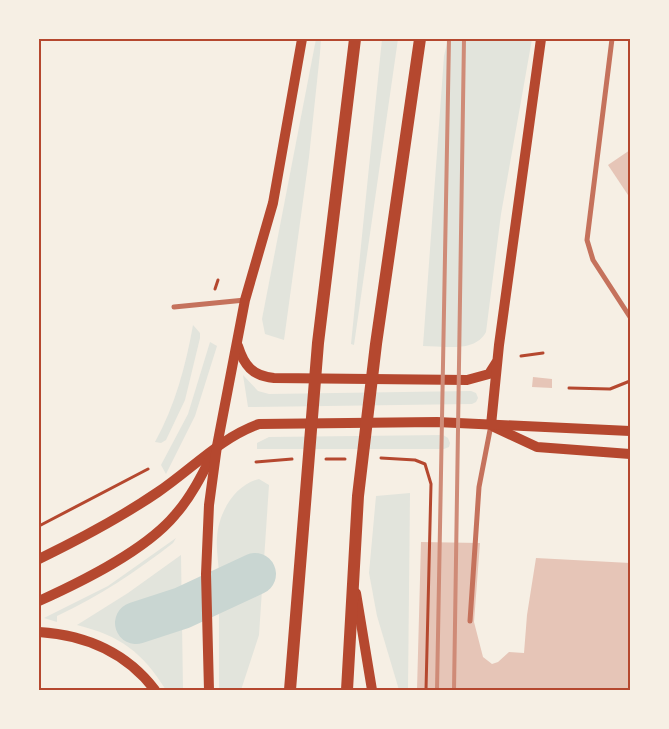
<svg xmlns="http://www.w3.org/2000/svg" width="669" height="729" viewBox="0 0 669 729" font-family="'Fira Sans',sans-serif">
	<rect width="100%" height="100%" fill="#f6efe4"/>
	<g fill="#e2e4dc">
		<path d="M316,39H321L320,53L309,157L284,340L265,334L262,319Z"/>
		<path d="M382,39H398L354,345L351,344Z"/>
		<path d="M448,39H532L501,214L486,332C475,353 444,346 423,346L444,56Z"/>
		<path d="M193,325L200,333V338L185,400L166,440L161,443L155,442C175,406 186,365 193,325Z"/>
		<path d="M210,342L217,346L195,416L166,474L161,465L188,414Z"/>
		<path d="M243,375L258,391L269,394L471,391L476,393L478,398L476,402L472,404L248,407Z"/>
		<path d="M443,435L448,438L450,443L449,447L444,449H257V443L269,437Z"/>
		<path d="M259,479L269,485L259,635L241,690H219V610L252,592L254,560L219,577C219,564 216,551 217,538C218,514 234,485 259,479Z"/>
		<path d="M410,493L408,690H399L377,616L369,573L376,496Z"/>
		<path d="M176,538L173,543C137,571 98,597 57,616V622L44,618L108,586Z"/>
		<path d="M181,555L183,690H166C142,652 121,636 77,625L128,593Z"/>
	</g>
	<path fill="#c9d6d2" d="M254,560L252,592C217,611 183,627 145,639L131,611L219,577Z"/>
	<path fill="#f6efe4" d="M219,574L220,613L182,630V589Z"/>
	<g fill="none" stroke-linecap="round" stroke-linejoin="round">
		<path stroke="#c9d6d2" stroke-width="42" d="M136,623L182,608L255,574"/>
	</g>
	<g fill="#e6c5b7">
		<path d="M630,150V198L608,165Z"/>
		<path d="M533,377L552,379V388L532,387Z"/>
		<path d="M421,542L480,543L474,622L483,657L492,664L498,662L509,652L524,653L527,615L536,558L630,563V690H417Z"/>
	</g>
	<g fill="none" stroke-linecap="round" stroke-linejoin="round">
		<g stroke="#b5482f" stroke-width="3">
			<path d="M215,289L218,280"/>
			<path d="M521,356L543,353"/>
			<path d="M569,388L610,389L630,381"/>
			<path d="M381,458L415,460L425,464L431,484L426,690"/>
			<path d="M326,459H345"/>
			<path d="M256,462L292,459"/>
			<path d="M39,526L148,469"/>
		</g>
		<g stroke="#c5725c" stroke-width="5">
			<path d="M612,39L587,240L593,260L630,317"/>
			<path d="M174,307L245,300"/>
			<path d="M470,621L479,487L491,425"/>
		</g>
		<g stroke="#b5482f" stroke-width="10">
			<path d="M238,346C244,365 252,376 274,378L467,380L489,374L496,363"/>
			<path d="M491,425L499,345L541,39"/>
			<path d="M494,427L537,447L630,454"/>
			<path d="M39,559C80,539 120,518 158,492C192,469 220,438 259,424L437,422L630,431"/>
			<path d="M356,593L372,690"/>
			<path d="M39,601C81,582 145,551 175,515C191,497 202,475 213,453"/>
			<path d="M39,632C86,635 126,652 155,690"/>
			<path d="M209,690L206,574L209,505L217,446L245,300L273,203L302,39"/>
		</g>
		<g stroke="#b5482f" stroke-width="12">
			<path d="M290,690L318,343L355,39"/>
			<path d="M347,690L358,496L376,344L420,39"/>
		</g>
		<g stroke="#cf8b77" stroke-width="4">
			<path d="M437,690L449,39"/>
			<path d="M454,690L464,39"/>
		</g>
	</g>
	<rect width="669" height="729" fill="none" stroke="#f6efe4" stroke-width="80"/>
	<rect x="40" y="40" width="589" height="649" fill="none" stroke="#b5482f" stroke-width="2"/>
</svg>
